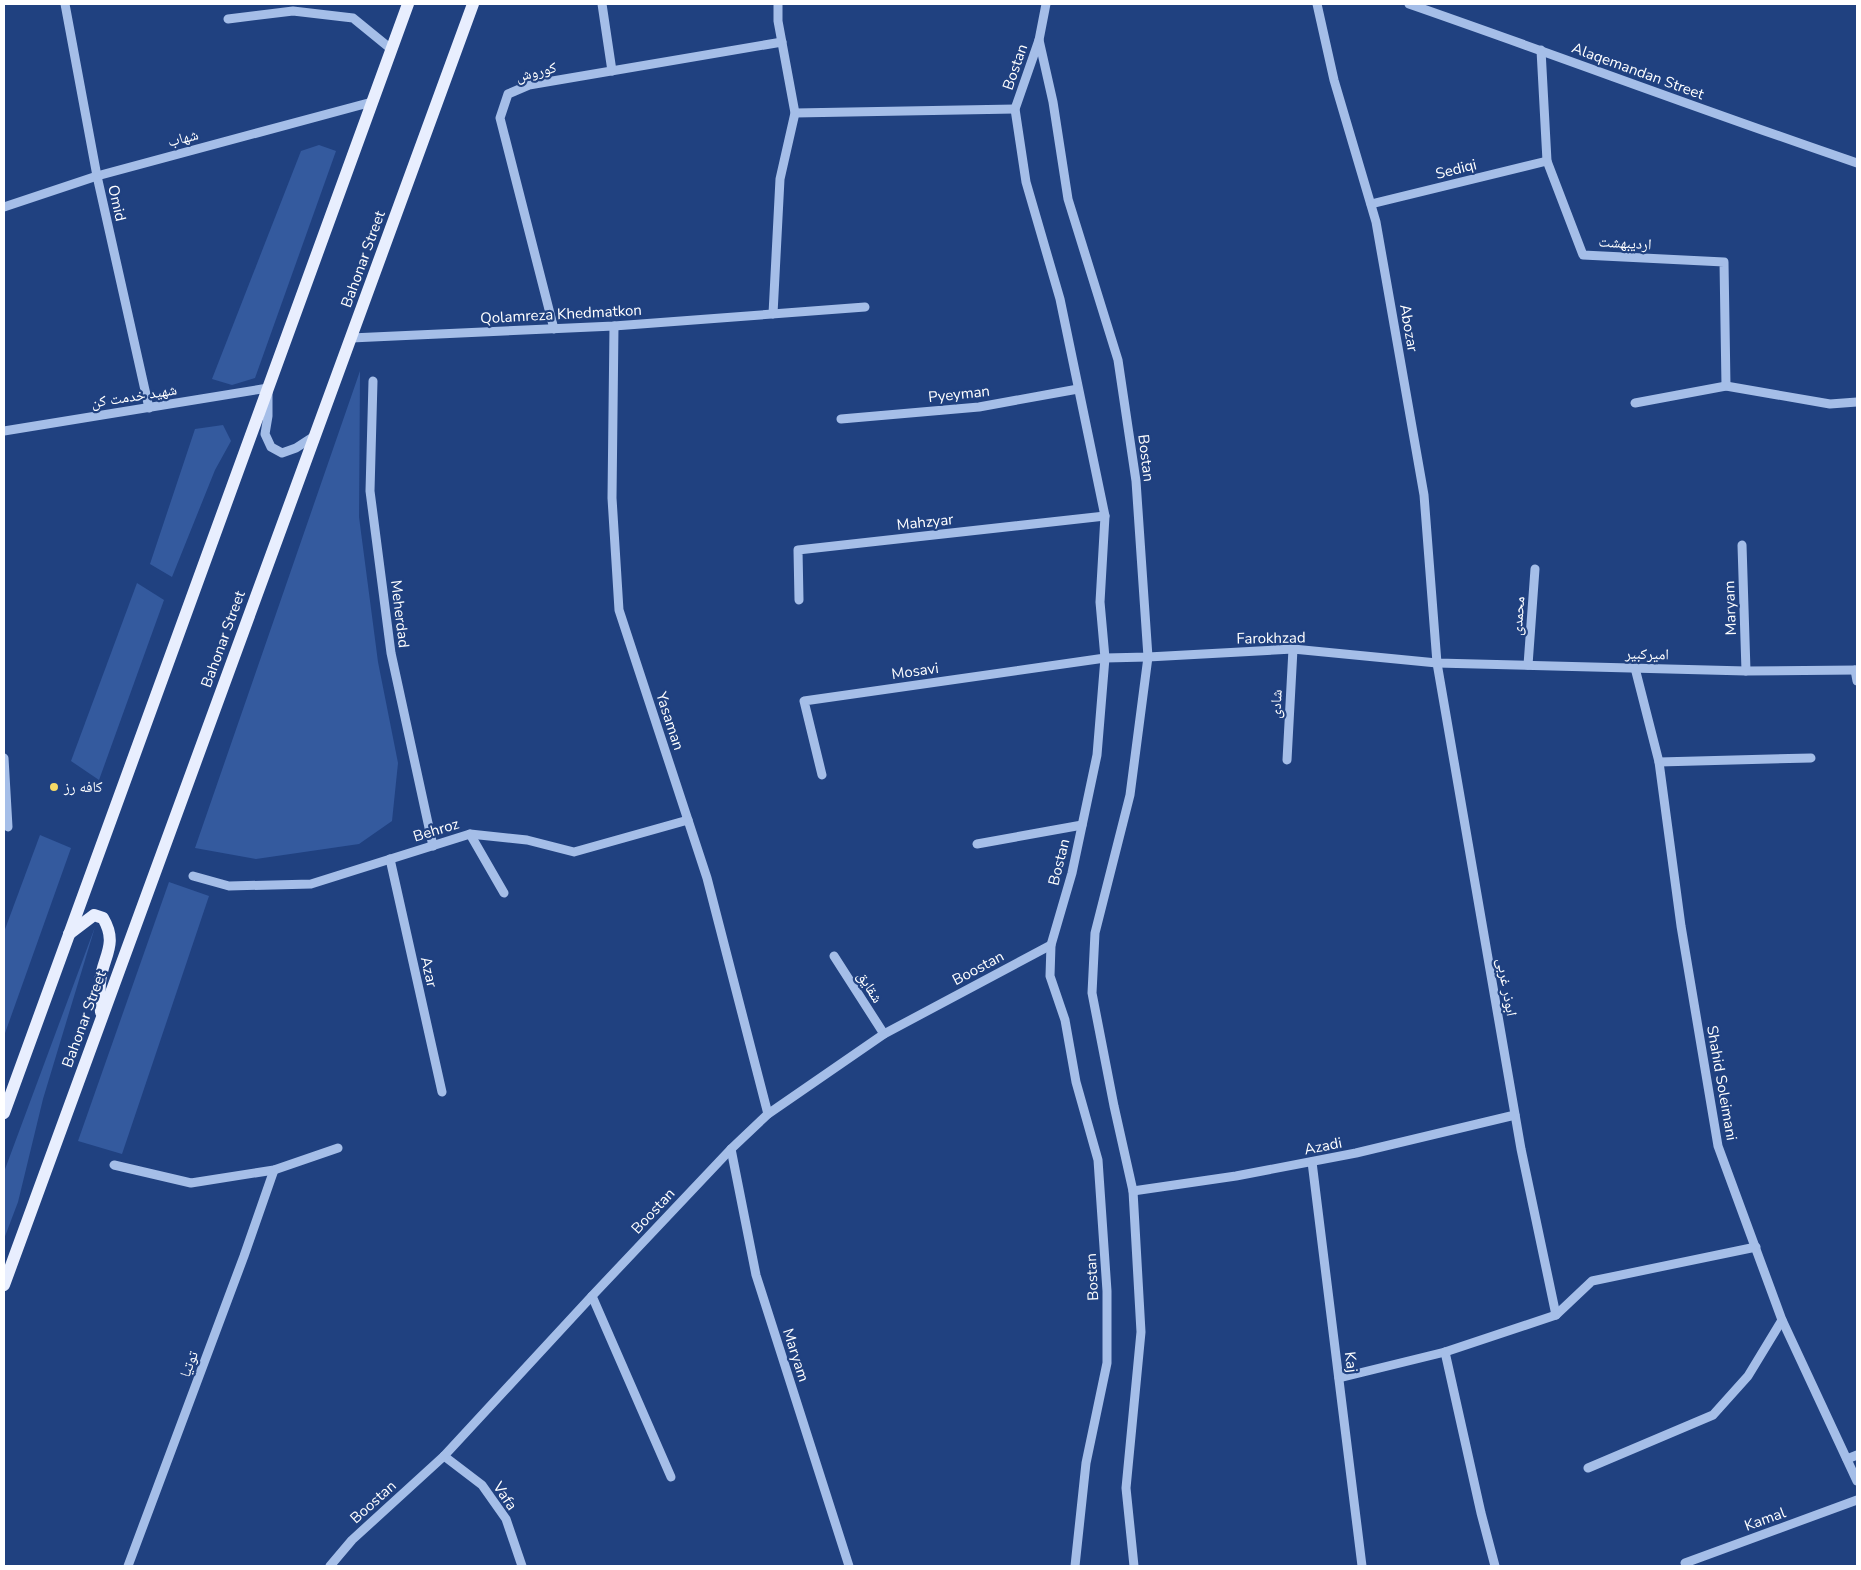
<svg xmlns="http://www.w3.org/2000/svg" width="1861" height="1570" viewBox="0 0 1861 1570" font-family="'Nunito Sans','Noto Naskh Arabic',sans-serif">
	<rect width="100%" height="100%" fill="#204180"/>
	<g fill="#345a9e">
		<path d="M319,145L336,151L255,378L232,385L212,379L301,151Z"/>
		<path d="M360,371L359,517L378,662L398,763L392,821L359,844L256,859L195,848Z"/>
		<path d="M223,425L231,441L215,470L172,577L150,564L195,429Z"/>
		<path d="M137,583L164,600L99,780L71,761Z"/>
		<path d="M40,835L71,848L4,1036V932Z"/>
		<path d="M169,882L209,896L122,1154L78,1141Z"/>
		<path d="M95,927L43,1099L18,1202L4,1239V1172Z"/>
	</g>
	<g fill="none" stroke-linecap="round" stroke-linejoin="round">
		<g stroke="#a5bee8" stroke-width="9">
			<path d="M65,4L97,176L149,408"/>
			<path d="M602,4L612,71"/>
			<path d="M1046,4L1039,40L1015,109L1026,182L1060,299L1105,516L1100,602L1105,658L1097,755L1072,873L1051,945L1050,976L1065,1020L1076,1082L1098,1160L1107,1291V1363L1086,1463L1075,1566"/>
			<path d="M1317,4L1334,80L1376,222L1424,495L1437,663L1521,1149L1556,1315"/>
			<path d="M1409,4C1559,56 1707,112 1857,163"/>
			<path d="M228,19L293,11L353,18L391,49"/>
			<path d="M1039,40L1053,102L1068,199L1118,360L1136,481L1148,657L1130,795L1095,933L1092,993L1114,1106L1133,1191L1141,1332L1126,1488L1134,1566"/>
			<path d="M1541,50L1547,161L1583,255L1724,262L1726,386"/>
			<path d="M795,113L1015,109"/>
			<path d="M1371,204L1547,161"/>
			<path d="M4,207L97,176L372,102"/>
			<path d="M773,314L780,179L795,113L778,21V4"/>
			<path d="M614,326L612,498L619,610L707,878L768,1114"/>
			<path d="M554,329L500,118L508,94L529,85L782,42"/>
			<path d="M351,338L614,326L865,307"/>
			<path d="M373,381L370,491L391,653L433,846"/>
			<path d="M1635,403L1726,386L1830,404L1857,402"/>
			<path d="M841,419L979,407L1078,389"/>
			<path d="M4,431L268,388V416L265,434L271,447L282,453L296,448L316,435"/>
			<path d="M1742,545L1746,671"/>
			<path d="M799,600L798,550L1105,516"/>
			<path d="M1528,665L1535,569"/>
			<path d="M1635,668L1659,762L1681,926L1718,1146L1782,1320L1857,1481"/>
			<path d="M1855,670L1857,681"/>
			<path d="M4,758L8,827"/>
			<path d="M1287,760L1293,649"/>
			<path d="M1659,762L1811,758"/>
			<path d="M822,775L804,701L1105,658L1148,657L1293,649L1437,663L1746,671L1857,670"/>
			<path d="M470,834L504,893"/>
			<path d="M977,844L1082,825"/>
			<path d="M390,859L442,1092"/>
			<path d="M193,876L229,886L311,884L470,834L527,840L574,852L688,820"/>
			<path d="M834,956L884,1034"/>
			<path d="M731,1149L756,1275L849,1566"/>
			<path d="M1312,1162L1362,1566"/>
			<path d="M114,1165L191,1183L274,1170L338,1148"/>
			<path d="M1133,1191L1236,1176L1356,1153L1515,1115"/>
			<path d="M592,1296L671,1477"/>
			<path d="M1445,1352L1481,1513L1495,1566"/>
			<path d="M1339,1378L1445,1352L1556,1315L1592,1281L1756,1247"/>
			<path d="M444,1456L482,1485L506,1519L522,1566"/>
			<path d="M1847,1459L1857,1455"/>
			<path d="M1588,1468L1713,1415L1748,1376L1782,1320"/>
			<path d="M128,1566L244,1256L274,1170"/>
			<path d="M330,1566L352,1540L444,1456L592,1296L731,1149L768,1114L884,1034L1051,945"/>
			<path d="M1687,1566L1685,1563L1857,1500"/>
		</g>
		<g stroke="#e8eefe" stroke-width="12">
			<path d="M69,934L94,915L103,918C119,945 102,957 100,983C99,993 100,1003 101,1012"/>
			<path d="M4,1113L408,4"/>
			<path d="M4,1285L473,4"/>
		</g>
	</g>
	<circle fill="#f5d966" stroke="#204180" stroke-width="2" cx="54" cy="787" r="5"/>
	<g text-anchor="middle" stroke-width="4.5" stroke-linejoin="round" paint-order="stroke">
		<g font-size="15" fill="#fff" stroke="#204180">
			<text transform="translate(1015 67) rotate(-71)" y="5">Bostan</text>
			<text transform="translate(1638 71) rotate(20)" y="5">Alaqemandan Street</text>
			<text transform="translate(536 72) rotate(-14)" y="5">کوروش</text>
			<text transform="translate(183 138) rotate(-15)" y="5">شهاب</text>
			<text transform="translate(1456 169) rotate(-14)" y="5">Sediqi</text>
			<text transform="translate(117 203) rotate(77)" y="5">Omid</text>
			<text transform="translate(1625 243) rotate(3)" y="5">اردیبهشت</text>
			<text transform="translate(363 259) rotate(-70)" y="5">Bahonar Street</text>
			<text transform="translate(561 314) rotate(-3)" y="5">Qolamreza Khedmatkon</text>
			<text transform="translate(1409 328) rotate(80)" y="5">Abozar</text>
			<text transform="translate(959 394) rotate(-6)" y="5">Pyeyman</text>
			<text transform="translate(134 396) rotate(-9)" y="5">شهید خدمت کن</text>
			<text transform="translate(1146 458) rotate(83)" y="5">Bostan</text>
			<text transform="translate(925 522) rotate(-6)" y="5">Mahzyar</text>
			<text transform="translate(1730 608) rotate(-92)" y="5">Maryam</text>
			<text transform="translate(400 614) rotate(83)" y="5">Meherdad</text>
			<text transform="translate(1518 616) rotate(-86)" y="5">محمدی</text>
			<text transform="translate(1271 638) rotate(-1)" y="5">Farokhzad</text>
			<text transform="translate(223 639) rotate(-70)" y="5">Bahonar Street</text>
			<text transform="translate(1647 654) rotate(1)" y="5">امیرکبیر</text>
			<text transform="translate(915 671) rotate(-8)" y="5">Mosavi</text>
			<text transform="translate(1276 704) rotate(-87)" y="5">شادی</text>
			<text transform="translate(670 721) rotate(72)" y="5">Yasaman</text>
			<text transform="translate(436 830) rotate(-17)" y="5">Behroz</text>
			<text transform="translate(1059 862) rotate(-76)" y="5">Bostan</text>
			<text transform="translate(978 968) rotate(-28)" y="5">Boostan</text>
			<text transform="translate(429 972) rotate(77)" y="5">Azar</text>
			<text transform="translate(870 987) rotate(58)" y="5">شقایق</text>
			<text transform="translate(1507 987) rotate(80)" y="5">ابوذر غربی</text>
			<text transform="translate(84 1019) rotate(-70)" y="5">Bahonar Street</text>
			<text transform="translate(1722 1083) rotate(80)" y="5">Shahid Soleimani</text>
			<text transform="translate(1323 1146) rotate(-11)" y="5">Azadi</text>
			<text transform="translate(653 1211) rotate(-47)" y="5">Boostan</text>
			<text transform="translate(1092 1277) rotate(-93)" y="5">Bostan</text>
			<text transform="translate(796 1355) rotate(72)" y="5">Maryam</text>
			<text transform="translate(1351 1362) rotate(83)" y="5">Kaj</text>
			<text transform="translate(189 1364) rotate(-69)" y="5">توتیا</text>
			<text transform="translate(505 1496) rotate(56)" y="5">Vafa</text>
			<text transform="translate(373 1502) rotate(-42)" y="5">Boostan</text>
			<text transform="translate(1765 1519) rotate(-20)" y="5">Kamal</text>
		</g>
		<g font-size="15" fill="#fff" stroke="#204180" text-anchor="start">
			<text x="64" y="792">کافه رز</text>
		</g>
	</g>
	<rect width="1861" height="1570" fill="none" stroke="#ffffff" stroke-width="10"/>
</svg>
